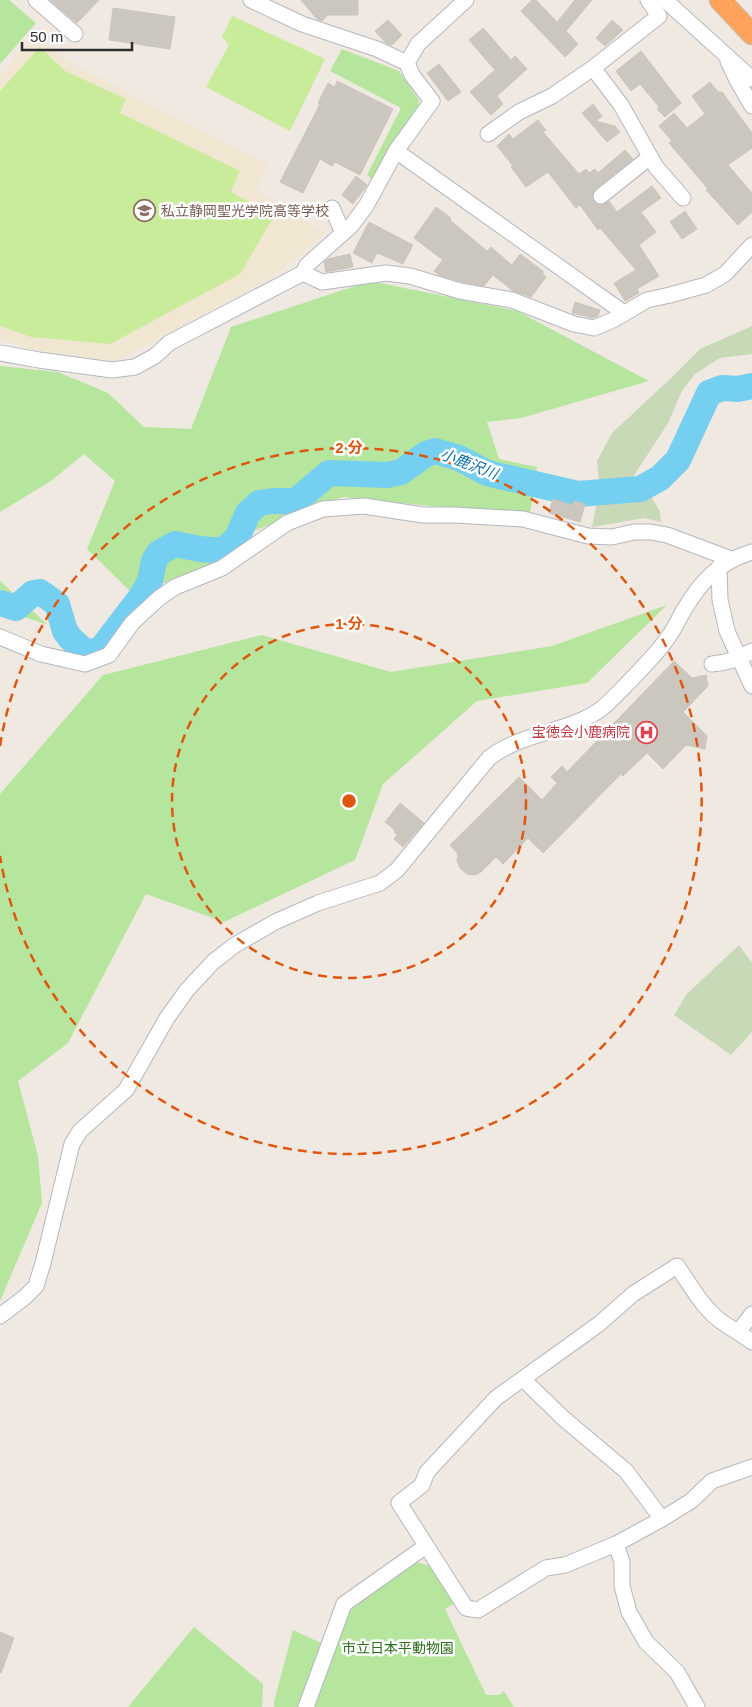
<svg xmlns="http://www.w3.org/2000/svg" width="752" height="1707" viewBox="0 0 752 1707" font-family="Arial,'Noto Sans JP',sans-serif">
	<rect width="100%" height="100%" fill="#efe9e1"/>
	<path fill="#f0e6d1" d="M36,34L67,61L269,165L256,190L325,233L276,275L117,361L30,349L0,339V75Z"/>
	<g fill="#b6e59e">
		<path d="M0,0H9L36,23L0,64Z"/>
		<path d="M342,49L399,71L419,100L418,110L388,149L373,180L367,175L401,108L330,71Z"/>
		<path d="M370,281L517,311L649,381L521,418L487,422L499,459L537,467L530,513L431,506L343,497L251,532L214,563L181,578L131,592L87,549L115,481L84,454L51,481L0,512V366L58,372L108,393L144,427L191,429L231,327Z"/>
		<path d="M0,581L48,625L0,609Z"/>
		<path d="M667,605L587,683L477,701L383,784L355,860L224,922L146,894L68,1043L18,1081L38,1156L42,1203L0,1301V794L103,675L262,635L391,672L552,646Z"/>
		<path d="M416,1562L431,1566L456,1602L445,1609L486,1695H499L504,1691L514,1707H274V1702L293,1630L334,1649L348,1614L360,1600Z"/>
		<path d="M194,1627L263,1684L262,1707H128Z"/>
	</g>
	<g fill="#c8d9b8">
		<path d="M752,326V354L720,358L695,374L682,391L668,423L633,477L599,481L597,461L612,433L670,379L700,349Z"/>
		<path d="M649,492L660,512L661,522L644,518L592,527L598,496Z"/>
		<path d="M739,945L752,963V1032L731,1055L674,1015L686,995Z"/>
	</g>
	<g fill="#c9ec9a">
		<path d="M232,16L325,59L290,131L206,87L229,45L222,37Z"/>
		<path d="M40,47L65,71L126,99L120,113L240,171L231,192L274,216L240,274L110,344L31,337L0,326V91Z"/>
	</g>
	<g fill="none" stroke-linecap="round" stroke-linejoin="round">
		<path stroke="#75cff0" stroke-width="26" d="M0,603L16,608L33,593L40,592L57,604L65,631L70,638L84,651L99,652L141,597L150,581L154,561L159,553L175,544L200,549L223,551L237,538L248,513L259,503L273,501H296L329,473L387,475L401,472L426,454L435,451L459,458L487,473L578,494L640,489L660,478L678,460L709,393L722,388L738,389L752,386"/>
	</g>
	<g fill="#cbc7bf" stroke="#cbc5ba">
		<path d="M50,0H99L77,23Z"/>
		<path d="M301,0H358V15H328L322,21L317,19Z"/>
		<path d="M532,0H536L557,22L575,0H592L566,31L578,44L565,57L521,11Z"/>
		<path d="M113,8L175,17L170,49L109,40Z"/>
		<path d="M388,20L402,35L392,45L386,43L375,31Z"/>
		<path d="M612,20L623,30L605,46L596,38Z"/>
		<path d="M483,28L511,60L515,56L527,69L497,96L503,104L491,115L470,92L495,70L469,40Z"/>
		<path d="M641,51L681,103L665,117L657,109L659,107L640,84L631,91L616,71Z"/>
		<path d="M439,64L461,92L448,101L427,73Z"/>
		<path d="M337,81L393,109L360,175L335,162L332,166L320,159L303,193L280,182L320,104L318,103L328,83L335,87Z"/>
		<path d="M710,82L718,92H722L752,133V148L728,165L752,193V212L738,225L706,190L708,189L669,143L672,141L659,126L674,113L687,128L705,114L692,96Z"/>
		<path d="M593,104L602,116L596,121L615,126L620,132L607,142L582,113Z"/>
		<path d="M538,120L546,130L543,132L579,174L586,169L589,173L595,169L598,173L625,150L633,159L595,189L592,198L597,204L603,205L609,201L617,212L652,186L661,198L641,212L656,232L639,245L659,276L637,289L639,293L625,301L614,283L636,270L600,228L598,230L580,205L576,208L548,172L526,187L511,167L513,166L497,146L509,134L513,139Z"/>
		<path d="M356,176L367,185L353,204L342,195Z"/>
		<path d="M436,207L451,218L450,220L487,251L491,247L512,265L520,254L544,272L542,274L546,277L531,297L513,291L493,275L484,286L462,282L439,275L434,271L443,260L414,238Z"/>
		<path d="M685,211L697,229L682,239L670,222Z"/>
		<path d="M369,222L413,245L403,264L377,253L372,263L353,253Z"/>
		<path d="M350,254L353,267L326,272L324,262L328,259Z"/>
		<path d="M575,302L600,310L598,316L593,318L572,313Z"/>
		<path d="M553,499L572,505L574,501L585,504L580,522L549,513Z"/>
		<path d="M674,661L692,678L706,675L708,686L683,712L707,736L705,749L686,745L663,769L647,753L623,776L621,774L543,853L528,838L503,864L496,857L481,872L475,875L467,874L460,868L457,861L458,854L450,845L519,777L542,800L557,783L551,777L562,766L567,772Z"/>
		<path d="M400,803L424,823L403,847L394,839L397,835L394,832L395,830L385,822Z"/>
		<path d="M0,1632L14,1638L1,1673H0Z"/>
	</g>
	<g fill="none" stroke-linecap="round" stroke-linejoin="round">
		<defs>
			<g id="minor">
				<path d="M36,0L75,34"/>
				<path d="M251,0L302,24L377,49L407,63"/>
				<path d="M665,0L752,79"/>
				<path d="M728,61L737,80L752,106"/>
				<path d="M593,68L621,105L656,167L683,198"/>
				<path d="M488,134L519,112L552,96L593,68L659,16L648,0"/>
				<path d="M396,151L624,313"/>
				<path d="M601,196L650,157"/>
				<path d="M332,208L343,233"/>
				<path d="M303,273L322,282L386,273L410,276L460,291L512,300L574,324L594,328L613,320L647,300L670,295L706,285L725,274L752,245"/>
				<path d="M0,353L39,360L112,370L135,367L155,356L169,343L303,273L307,265L351,226L366,206L396,151L432,101L412,75L407,63L418,44L466,0"/>
				<path d="M719,567L720,600L727,631L752,686"/>
				<path d="M0,637L41,654L85,664L109,655L132,623L159,598L175,587L222,568L287,523L323,509L364,506L423,515H454L523,519L588,536L612,537L634,532H651L667,535L731,559"/>
				<path d="M712,664C727,663 739,659 752,651"/>
				<path d="M0,1316L25,1297L36,1286L43,1263L72,1144L80,1131L126,1090L167,1018L187,990L213,962L235,945L275,922L318,903L380,883L397,870L489,758C522,732 568,733 601,709C610,702 618,693 626,685C641,669 657,654 669,636C675,628 679,618 684,610C701,581 719,562 752,552"/>
				<path d="M739,1331L752,1314"/>
				<path d="M752,1342C742,1334 732,1329 722,1322C703,1309 690,1284 677,1266L633,1294L599,1324L496,1398L427,1472L422,1485L399,1503L466,1608L478,1610L546,1568L565,1565L616,1544L662,1519L691,1501L712,1481L752,1467"/>
				<path d="M523,1379L563,1418L626,1471L662,1519"/>
				<path d="M616,1544L622,1562V1586L629,1612L646,1642L677,1672L697,1707"/>
				<path d="M306,1707L344,1604L426,1546"/>
			</g>
			<path id="highway" d="M720,0L752,34"/>
		</defs>
		<use href="#minor" stroke="#b4b7c1" stroke-width="17"/>
		<use href="#highway" stroke="#c9c9c9" stroke-width="23"/>
		<use href="#minor" stroke="#fff" stroke-width="15"/>
		<use href="#highway" stroke="#ffa35c" stroke-width="21"/>
	</g>
	<g fill="none" stroke="#df570e" stroke-width="2.5" stroke-dasharray="9 6">
		<circle cx="349" cy="801" r="177"/>
		<path d="M0 746A353 353 0 1 1 0 856"/>
	</g>
	<defs>
		<symbol id="school-ring" viewBox="-11 -11 22 22"><circle r="9.5" fill="#fff" stroke="#8d6e63" stroke-width="1.5"/><path d="M0-5L7-2L0 1L-7-2ZM-4 1L0 2.5L4 1V4Q0 6-4 4Z" fill="#8d6e63"/></symbol>
		<symbol id="hospital-ring" viewBox="-11 -11 22 22"><circle r="9.5" fill="#fff" stroke="#e0444e" stroke-width="1.5"/><path d="M-5-5h3v3.5h4V-5h3V5h-3V1.5h-4V5h-3Z" fill="#e0444e"/></symbol>
	</defs>
	<g fill-rule="evenodd">
		<use href="#school-ring" x="132" y="198" width="25" height="25"/>
		<use href="#hospital-ring" x="634" y="720" width="25" height="25"/>
	</g>
	<g text-anchor="middle" stroke-width="5" stroke-linejoin="round" paint-order="stroke">
		<g font-size="14" fill="#785e54" stroke="#fff" text-anchor="start">
			<text x="161" y="216">私立静岡聖光学院高等学校</text>
		</g>
		<g font-size="14" fill="#be3a42" stroke="#fff" text-anchor="end">
			<text x="630" y="737">宝徳会小鹿病院</text>
		</g>
		<g font-size="14" fill="#2c6e1b" stroke="#fff">
			<text x="398" y="1653">市立日本平動物園</text>
		</g>
		<g font-size="15" font-style="italic" fill="#0d6fa3" stroke="#fff">
			<text transform="translate(469 464) rotate(21)" y="5">小鹿沢川</text>
		</g>
	</g>
	<circle cx="349" cy="801" r="8" fill="#df570e" stroke="#fff" stroke-width="2.5"/>
	<g font-size="15" text-anchor="middle" font-weight="bold" fill="#df570e" stroke="#fff" stroke-width="5" stroke-linejoin="round" paint-order="stroke">
		<text x="349" y="453">2 分</text>
		<text x="349" y="629">1 分</text>
	</g>
	<path d="M22 42v8h110v-8" fill="none" stroke="#2e2e2e" stroke-width="2.5"/>
	<text x="30" y="42" font-size="15" fill="#2e2e2e" stroke="#ffffff" stroke-width="4" paint-order="stroke">50 m</text>
</svg>
